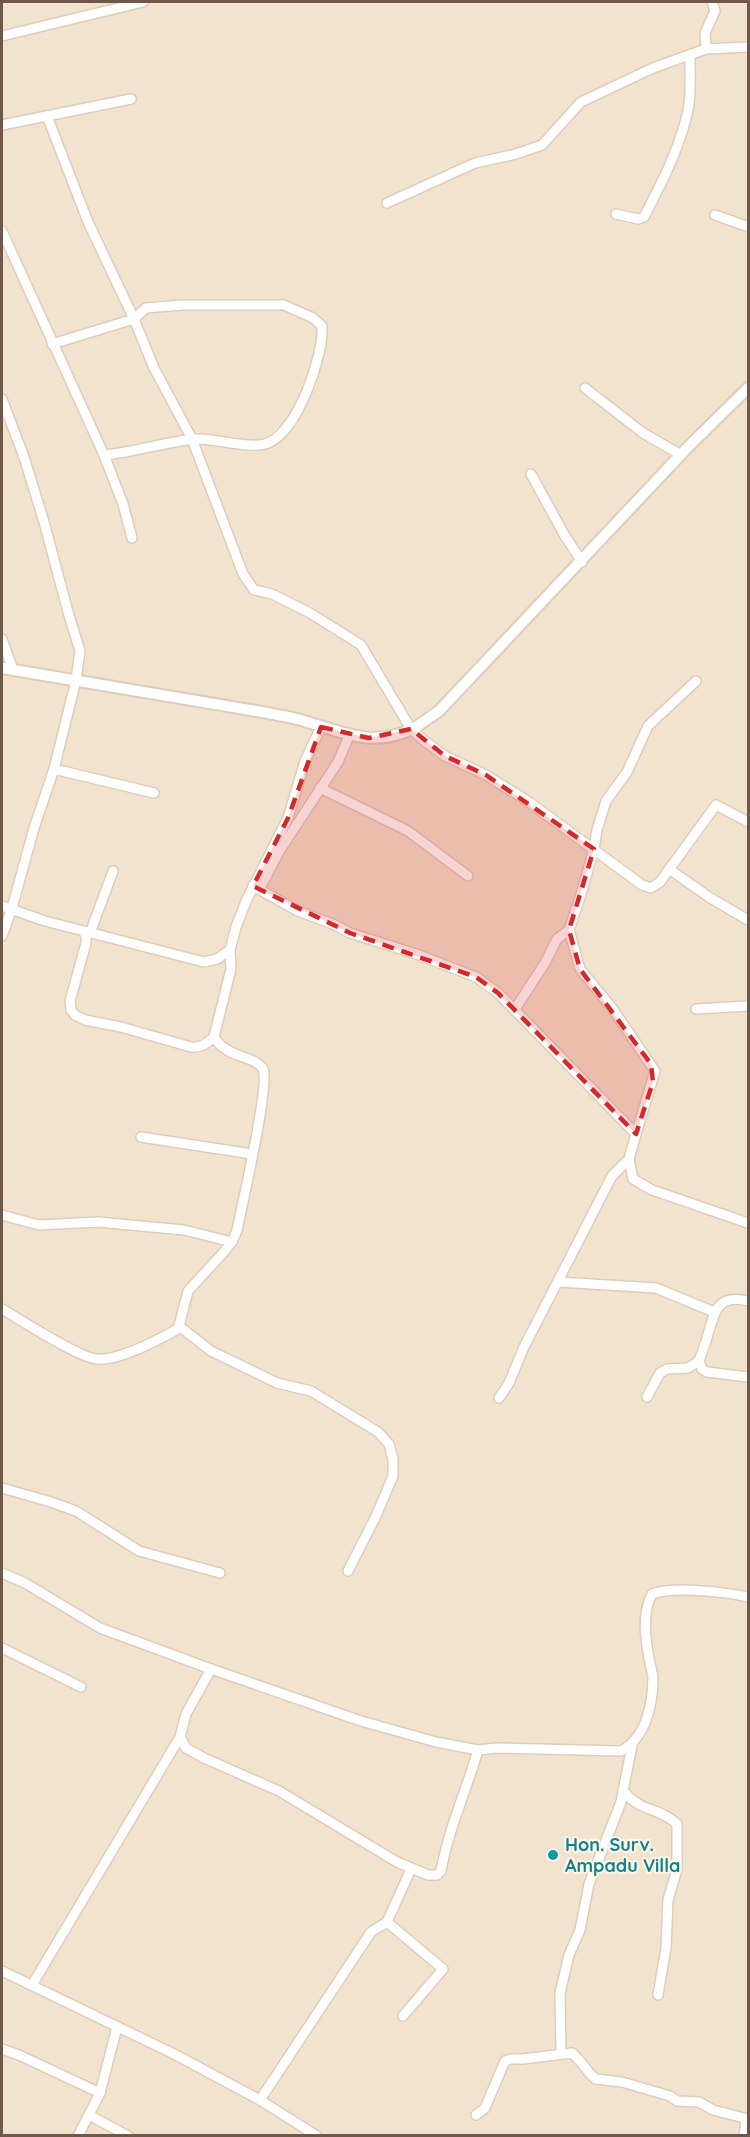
<svg xmlns="http://www.w3.org/2000/svg" width="750" height="2137" viewBox="0 0 750 2137" font-family="Quicksand,sans-serif">
	<rect width="100%" height="100%" fill="#faf1df"/>
	<rect fill="#f2e3ce" x="2" y="2" width="746" height="2133"/>
	<g fill="none" stroke-linecap="round" stroke-linejoin="round">
		<defs>
			<g id="minor">
				<path d="M2,36L143,2"/>
				<path d="M706,49L705,33L715,11L712,2"/>
				<path d="M47,116L88,222L134,319L154,368L192,439L243,574L254,590L272,594L310,613L361,645L411,729L427,743L445,756L486,775L529,802L642,885L651,888L660,882L716,805L748,822"/>
				<path d="M2,125L131,99"/>
				<path d="M387,203L475,163L516,154L542,145L581,102L653,68L706,49L748,47"/>
				<path d="M616,214L638,219L644,217C662,182 682,144 689,105C691,89 690,71 690,55"/>
				<path d="M715,215L746,226L748,225"/>
				<path d="M2,231L104,455L123,504L132,538"/>
				<path d="M52,344L134,319L146,308L182,305H284L313,318L322,326C324,355 298,431 268,443C251,450 216,438 195,439C165,442 135,452 104,455"/>
				<path d="M585,388L643,433L681,455"/>
				<path d="M2,399L24,457L44,522L68,612L80,651L76,680L54,769L34,828L12,908L2,936"/>
				<path d="M531,474L565,536L582,562"/>
				<path d="M2,639L13,670"/>
				<path d="M54,769L154,793"/>
				<path d="M320,788L408,831L468,876"/>
				<path d="M669,869L709,897L748,920"/>
				<path d="M253,886L298,911L335,925L350,933L419,955L476,977L498,993L636,1134L629,1159L612,1176L524,1347L509,1383L499,1398"/>
				<path d="M260,888L280,850L338,762L349,736"/>
				<path d="M2,906L45,921L204,962L217,959L230,950"/>
				<path d="M569,930L580,969L612,1008L655,1071L636,1134"/>
				<path d="M84,931L86,937V943L70,1001L71,1010L75,1015L85,1020L121,1027L191,1047C201,1048 206,1044 214,1037"/>
				<path d="M90,933L113,871"/>
				<path d="M515,1009L545,963L557,939L569,930L581,894L594,849L597,830L606,801L627,772L648,726L696,681"/>
				<path d="M696,1009L748,1006"/>
				<path d="M141,1137L252,1154"/>
				<path d="M629,1159L633,1179L652,1190L748,1223"/>
				<path d="M2,1215L39,1225L98,1222L184,1230L232,1242"/>
				<path d="M559,1282L656,1288L714,1312"/>
				<path d="M748,1301C719,1294 715,1309 708,1334C706,1343 702,1352 699,1361L702,1369L707,1372L748,1377"/>
				<path d="M2,1309C21,1320 79,1358 97,1359C119,1361 156,1341 176,1330L179,1326L188,1291L223,1253L232,1242L237,1230C242,1206 270,1084 263,1069C255,1055 227,1059 214,1037L231,969L230,950L236,927L247,899L288,818L305,761L321,727"/>
				<path d="M179,1326L211,1351L277,1383L311,1391L378,1432L389,1444L393,1459V1476L376,1516L348,1571"/>
				<path d="M647,1397L660,1373L667,1369L688,1368L699,1361"/>
				<path d="M2,1488L51,1502L76,1511L139,1551L220,1573"/>
				<path d="M2,1573L25,1583L100,1628L211,1669L361,1721L436,1742L478,1750L497,1748L621,1751C646,1738 653,1704 653,1677C652,1671 650,1664 649,1658C645,1636 642,1614 652,1594C675,1586 724,1592 748,1597"/>
				<path d="M2,1648L81,1687"/>
				<path d="M180,1737L186,1748L204,1758L279,1791L397,1862L428,1875H437L441,1871C449,1827 466,1792 478,1750"/>
				<path d="M632,1746L623,1791C642,1813 659,1807 677,1824V1869L668,1900L666,1948L658,1995"/>
				<path d="M387,1922L443,1969L403,2016"/>
				<path d="M2,1971L174,2054L260,2100L317,2136"/>
				<path d="M32,1985L180,1737L186,1714L211,1669"/>
				<path d="M2,2049L19,2055L100,2093"/>
				<path d="M561,2054L560,1993L569,1955L580,1930L589,1884L621,1802L623,1791"/>
				<path d="M260,2100L371,1932L387,1922L411,1869"/>
				<path d="M89,2115L128,2136"/>
				<path d="M476,2115L485,2108L505,2061L511,2059H522L572,2053L580,2061L590,2074L596,2079L622,2082L670,2096L677,2101L699,2102L713,2110L748,2119"/>
				<path d="M78,2136L100,2093L117,2027"/>
				<path d="M744,2136L746,2119"/>
			</g>
			<path id="tertiary" d="M2,668L268,713C280,716 293,717 304,721C343,732 372,748 412,729C421,724 430,717 439,711L687,448L748,388"/>
		</defs>
		<use href="#minor" stroke="#decdbc" stroke-width="12"/>
		<use href="#tertiary" stroke="#decdbc" stroke-width="14"/>
		<use href="#minor" stroke="#fff" stroke-width="9"/>
		<use href="#tertiary" stroke="#fff" stroke-width="10"/>
	</g>
	<path fill="#d62828" fill-opacity="0.2" stroke="#d62828" stroke-width="4.5" stroke-dasharray="12 8" stroke-linejoin="round" d="M321,727L369,738L411,729L445,756L486,775L594,849L569,930L580,969L651,1064L653,1082L636,1134L498,993L476,977L350,933L253,886L288,818Z"/>
	<circle fill="#0f9aa8" stroke="#fef5e5" stroke-width="2" cx="553" cy="1855" r="6"/>
	<g text-anchor="middle" stroke-width="4.5" stroke-linejoin="round" paint-order="stroke">
		<g font-size="18" font-weight="bold" fill="#0d838f" stroke="#fef5e5" text-anchor="start">
			<text x="565" y="1851">Hon. Surv.<tspan x="565" dy="21">Ampadu Villa</tspan></text>
		</g>
	</g>
	<rect width="750" height="2137" fill="none" stroke="#6f5849" stroke-width="6"/>
</svg>
